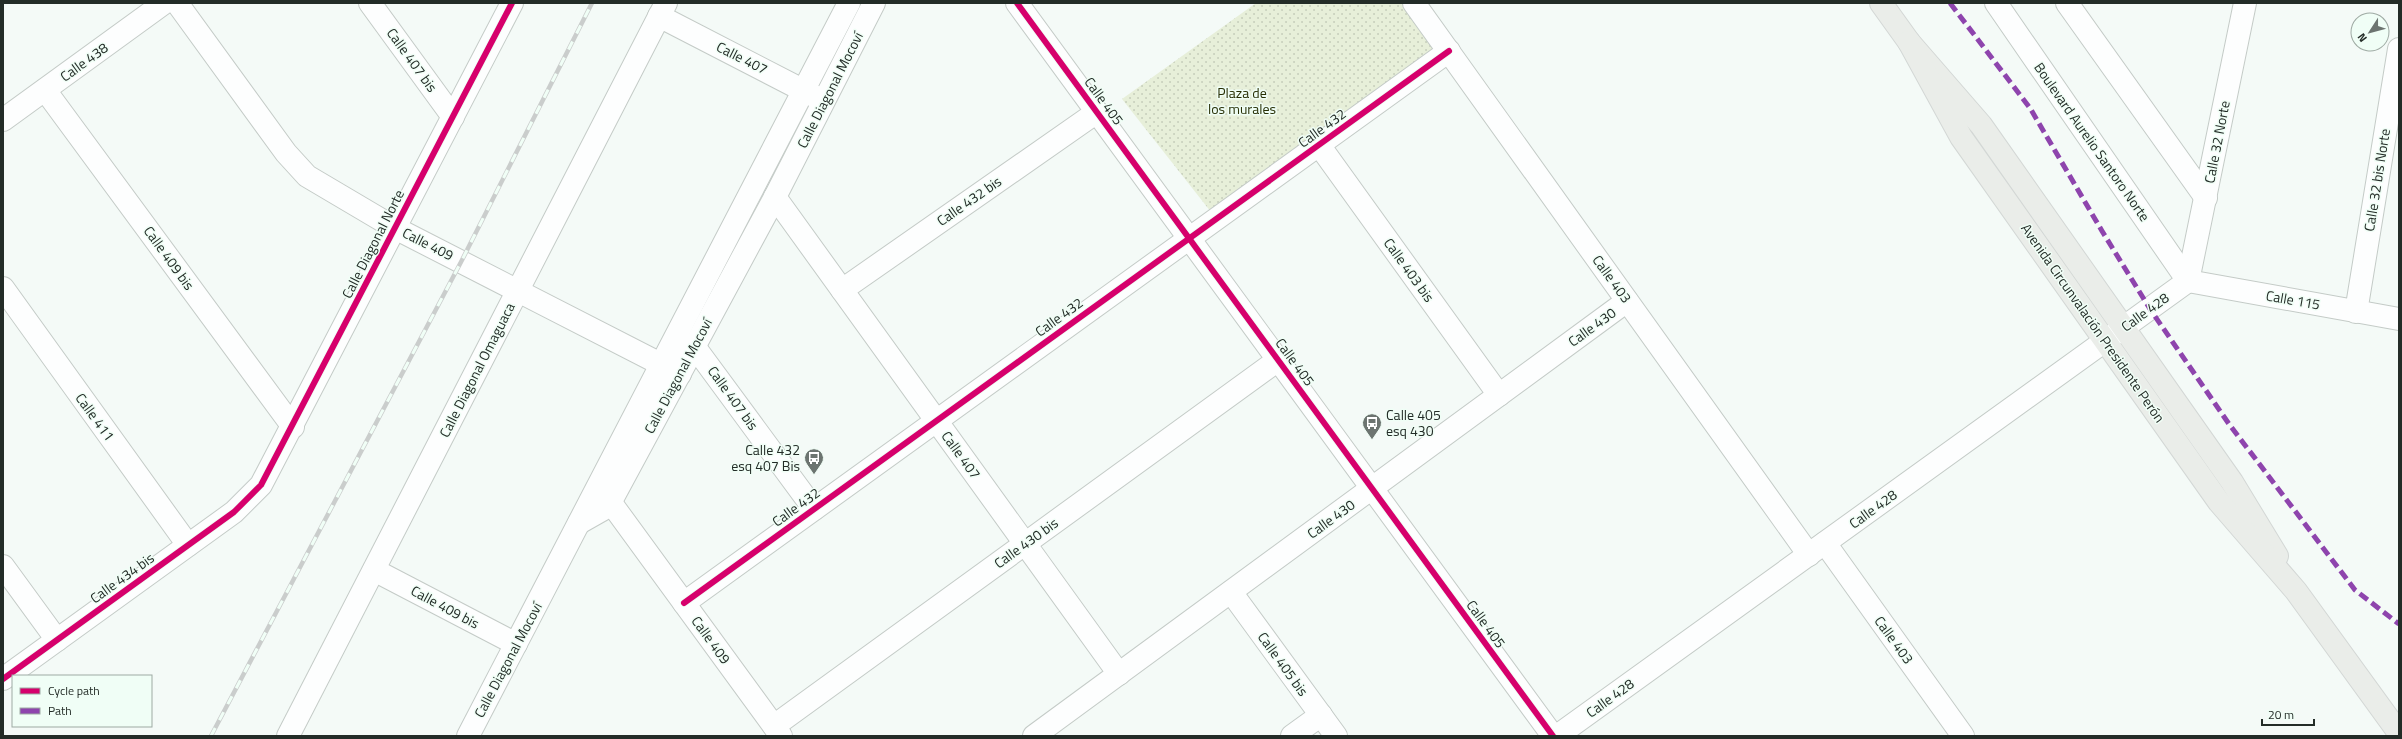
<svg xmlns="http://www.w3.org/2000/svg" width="2402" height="739" viewBox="0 0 2402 739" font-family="'Titillium Web',sans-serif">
	<defs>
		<pattern id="park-dots" width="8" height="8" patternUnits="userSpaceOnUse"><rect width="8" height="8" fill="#e7efd9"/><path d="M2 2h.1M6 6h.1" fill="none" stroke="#c6cdba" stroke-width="1.8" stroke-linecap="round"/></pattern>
	</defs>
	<rect width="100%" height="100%" fill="#f4faf7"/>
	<path fill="url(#park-dots)" d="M1256,3H1406L1438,47L1211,212L1122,99Z"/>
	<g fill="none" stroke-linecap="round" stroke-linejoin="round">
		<defs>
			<g id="minor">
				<path d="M177,3L286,153L307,176L395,228L680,374"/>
				<path d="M370,3L453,117"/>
				<path d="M1017,3L1553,736"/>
				<path d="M1414,3L1809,555"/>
				<path d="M1996,3L2188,281"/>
				<path d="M2067,3L2206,198"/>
				<path d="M659,16L816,97"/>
				<path d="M45,90L293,427"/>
				<path d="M3,120L164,3"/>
				<path d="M1319,145L1499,395"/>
				<path d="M775,197L1119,674"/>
				<path d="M2188,281L2245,3"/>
				<path d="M2188,281L2399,319"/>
				<path d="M3,288L188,545"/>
				<path d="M842,290L1097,112"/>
				<path d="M2356,312L2399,49"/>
				<path d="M694,346L814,509"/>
				<path d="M603,492L781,736"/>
				<path d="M579,523L602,510L610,503L775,197L874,3"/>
				<path d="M1825,543L1963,736"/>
				<path d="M3,566L57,640"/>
				<path d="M374,570L516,644"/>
				<path d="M1231,592L1336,736"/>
				<path d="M684,603L1449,51"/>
				<path d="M3,679L234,512L261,485L512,3"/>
				<path d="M774,726L1278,360"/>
				<path d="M288,736L666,3"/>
				<path d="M468,736L849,3"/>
				<path d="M1034,736L1627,301"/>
				<path d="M1292,736L1321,715"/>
				<path d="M1557,736L2188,281"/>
			</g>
			<g id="major">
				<path d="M1881,3L1909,42L1981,125L2232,482L2277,556"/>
				<path d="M1909,42L1961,137L2219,502L2296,591L2399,733"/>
			</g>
		</defs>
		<use href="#minor" stroke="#c4cbc7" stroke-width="24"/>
		<use href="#major" stroke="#d3d7d5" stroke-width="24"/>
		<use href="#minor" stroke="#fdfefe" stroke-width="22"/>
		<use href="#major" stroke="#eaede9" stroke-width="22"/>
		<defs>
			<path id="rail" d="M211,736L461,262L592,3"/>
		</defs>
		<use href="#rail" stroke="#cacdcc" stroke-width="4.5"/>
		<use href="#rail" stroke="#f0fef6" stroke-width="3" stroke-dasharray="9" stroke-linecap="butt"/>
		<path stroke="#8e44ad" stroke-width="5" stroke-dasharray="10 5" stroke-linecap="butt" d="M1950,3L2030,108L2102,231L2150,309L2229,424L2355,590L2399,624"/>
		<defs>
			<g id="cycleway">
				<path d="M1017,3L1553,736"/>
				<path d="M684,603L1449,51"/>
				<path d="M3,679L234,512L261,485L512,3"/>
			</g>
		</defs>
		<use href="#cycleway" stroke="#f0fef6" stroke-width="8"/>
		<use href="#cycleway" stroke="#d6006c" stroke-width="6"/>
	</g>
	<defs>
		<symbol id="bus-pin" viewBox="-11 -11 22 30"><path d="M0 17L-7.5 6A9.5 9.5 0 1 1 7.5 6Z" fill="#6c7470" stroke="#f0fef6"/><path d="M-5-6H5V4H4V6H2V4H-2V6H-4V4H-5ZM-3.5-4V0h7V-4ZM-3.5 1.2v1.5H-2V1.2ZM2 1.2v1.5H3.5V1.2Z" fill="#fff"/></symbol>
	</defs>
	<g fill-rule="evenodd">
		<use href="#bus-pin" x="1361" y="412" width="22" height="30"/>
		<use href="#bus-pin" x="803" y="447" width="22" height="30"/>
	</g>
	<g text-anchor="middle" stroke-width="3" stroke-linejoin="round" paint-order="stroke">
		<g font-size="14" fill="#232c27" stroke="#f0fef6">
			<text transform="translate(742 58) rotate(27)" y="5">Calle 407</text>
			<text transform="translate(412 60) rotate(54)" y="5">Calle 407 bis</text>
			<text transform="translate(84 62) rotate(-36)" y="5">Calle 438</text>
			<text transform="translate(830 90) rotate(-63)" y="5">Calle Diagonal Mocoví</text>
			<text transform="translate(1104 101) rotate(54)" y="5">Calle 405</text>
			<text transform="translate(1322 128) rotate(-36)" y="5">Calle 432</text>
			<text transform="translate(2092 142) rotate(55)" y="5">Boulevard Aurelio Santoro Norte</text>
			<text transform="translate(2217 142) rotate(-79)" y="5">Calle 32 Norte</text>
			<text transform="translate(2377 180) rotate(-81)" y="5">Calle 32 bis Norte</text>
			<text transform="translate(969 201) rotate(-35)" y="5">Calle 432 bis</text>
			<text transform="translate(373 244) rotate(-63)" y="5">Calle Diagonal Norte</text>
			<text transform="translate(428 244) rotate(27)" y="5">Calle 409</text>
			<text transform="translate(169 258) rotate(54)" y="5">Calle 409 bis</text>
			<text transform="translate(1409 270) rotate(54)" y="5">Calle 403 bis</text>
			<text transform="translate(1612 279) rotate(54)" y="5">Calle 403</text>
			<text transform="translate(2293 300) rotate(10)" y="5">Calle 115</text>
			<text transform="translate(2145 312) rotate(-36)" y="5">Calle 428</text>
			<text transform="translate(1059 317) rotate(-36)" y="5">Calle 432</text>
			<text transform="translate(2093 323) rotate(55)" y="5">Avenida Circunvalación Presidente Perón</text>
			<text transform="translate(1592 327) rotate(-36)" y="5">Calle 430</text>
			<text transform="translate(1295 362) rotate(54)" y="5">Calle 405</text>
			<text transform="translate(477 370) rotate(-63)" y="5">Calle Diagonal Omaguaca</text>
			<text transform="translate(678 376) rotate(-62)" y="5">Calle Diagonal Mocoví</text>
			<text transform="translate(733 398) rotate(54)" y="5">Calle 407 bis</text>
			<text transform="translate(95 417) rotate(54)" y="5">Calle 411</text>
			<text transform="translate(961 455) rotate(54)" y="5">Calle 407</text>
			<text transform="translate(796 507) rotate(-36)" y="5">Calle 432</text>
			<text transform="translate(1873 509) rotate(-36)" y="5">Calle 428</text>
			<text transform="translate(1331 519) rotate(-36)" y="5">Calle 430</text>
			<text transform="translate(1026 543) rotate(-36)" y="5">Calle 430 bis</text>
			<text transform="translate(122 578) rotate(-36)" y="5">Calle 434 bis</text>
			<text transform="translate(445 607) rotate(28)" y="5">Calle 409 bis</text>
			<text transform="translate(1486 624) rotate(54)" y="5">Calle 405</text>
			<text transform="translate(711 640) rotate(54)" y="5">Calle 409</text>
			<text transform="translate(1894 640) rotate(54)" y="5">Calle 403</text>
			<text transform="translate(508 660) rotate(-62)" y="5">Calle Diagonal Mocoví</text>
			<text transform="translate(1283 664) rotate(54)" y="5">Calle 405 bis</text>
			<text transform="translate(1610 698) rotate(-36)" y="5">Calle 428</text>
		</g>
		<g font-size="14" fill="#272f04" stroke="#f0fef6">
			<text x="1242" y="98">Plaza de<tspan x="1242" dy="16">los murales</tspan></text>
		</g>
		<g font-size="14" fill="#232c27" stroke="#f0fef6" text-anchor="start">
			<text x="1386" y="420">Calle 405<tspan x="1386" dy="16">esq 430</tspan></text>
			<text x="800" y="455" text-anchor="end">Calle 432<tspan x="800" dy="16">esq 407 Bis</tspan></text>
		</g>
	</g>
	<rect width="2402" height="739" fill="none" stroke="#232c27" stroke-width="8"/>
	<rect x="12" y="675" width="140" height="52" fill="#f0fef6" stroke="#9eaaa3"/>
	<rect x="20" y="688" width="20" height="6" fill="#d6006c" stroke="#9eaaa3"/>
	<text x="48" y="695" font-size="12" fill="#232c27">Cycle path</text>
	<rect x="20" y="708" width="20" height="6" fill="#8e44ad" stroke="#9eaaa3"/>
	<text x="48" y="715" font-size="12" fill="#232c27">Path</text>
	<g transform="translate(2370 32) rotate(234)"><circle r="19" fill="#f0fef6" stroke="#9eaaa3"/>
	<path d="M0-3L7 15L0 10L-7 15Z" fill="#6c7470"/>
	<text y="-6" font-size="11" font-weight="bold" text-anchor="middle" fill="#232c27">N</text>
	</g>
	<path d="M2262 719v6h52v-6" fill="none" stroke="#232c27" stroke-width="2"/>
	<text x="2268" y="719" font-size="12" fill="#232c27" stroke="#f0fef6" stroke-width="3" paint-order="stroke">20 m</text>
</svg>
